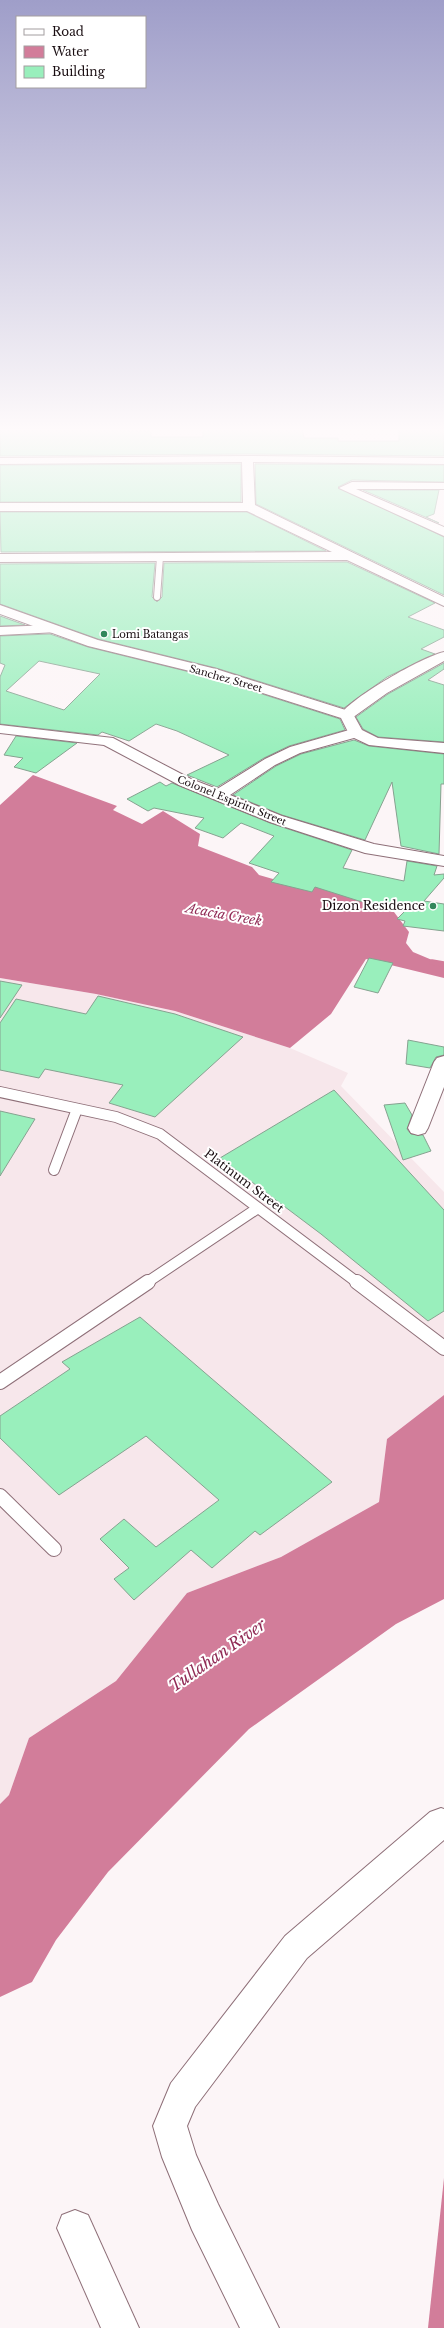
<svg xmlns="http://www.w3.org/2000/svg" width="444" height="2328" viewBox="0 0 444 2328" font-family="'Libre Baskerville',serif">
	<rect width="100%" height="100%" fill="#fcf5f7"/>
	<path fill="#f7e7eb" d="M0,978L96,994L175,1011L290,1048L348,1073L341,1086L444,1192V1395L387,1439L379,1502L281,1557L187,1593L116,1681L29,1738L9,1795L0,1804Z"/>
	<g fill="#d27d9a">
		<path d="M33,775L117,806L113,810L142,824L163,811L200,834L198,846L252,867L259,875L280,881L361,891L380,909L394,912L409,932L406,943L413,952L444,965V978L366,959L331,1014L290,1048L175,1011L96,994L0,978V805Z"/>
		<path d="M444,1395V1599L396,1624L249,1729L108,1872L56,1940L32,1982L0,1997V1804L9,1795L29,1738L116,1681L187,1593L281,1557L379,1502L387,1439Z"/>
		<path d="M444,2178V2328H428Z"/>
	</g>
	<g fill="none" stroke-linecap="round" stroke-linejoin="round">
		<path stroke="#d27d9a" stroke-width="5.5" d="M432,962L444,964"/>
	</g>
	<g fill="#99efbc" stroke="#86a290" fill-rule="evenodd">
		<path d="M0,428H122V431H151V437H203V428H302L304,438H338V441H399V428H444V456L247,454L0,456Z"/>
		<path d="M241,464V502H0V465Z"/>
		<path d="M255,464L444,465V482L352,480L338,487L444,537V595L256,504Z"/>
		<path d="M363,490H439L434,514L426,517L439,523Z"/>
		<path d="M0,512H247L326,551L1,552Z"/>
		<path d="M347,562L435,603L408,617L444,630V637L421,649L435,654L387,677L344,708L216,668L98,639L0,604V564L155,563L152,597L157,602L162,597L164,563Z"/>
		<path d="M0,616L25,625L0,626Z"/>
		<path d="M50,634L88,647L206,676L340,719L345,730L289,746L264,758L217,787L187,775L229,755L177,731L156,724L129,741L102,732L98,735L0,724V677L5,665L0,663V636ZM39,661L100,674L64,710L6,691Z"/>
		<path d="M444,663V669L428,680L444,685V742L378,737L363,729L356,717L388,694Z"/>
		<path d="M16,736L77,743L36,773L14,767L23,758L4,755Z"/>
		<path d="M354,740L369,746L444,754V784H441L439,854L401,846L392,782L365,840L282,815L233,795L276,766L301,754Z"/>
		<path d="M160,782L166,786L172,783L270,823L352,850L343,868L404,881L407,861L437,866L434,875L444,874V878L424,901L444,904V931L403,926L405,921L397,919L406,910L395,909V907L359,901L315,887L312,892L271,882L279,873L249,863L274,836L241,823L223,838L195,828L204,818L154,808L148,811L127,799Z"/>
		<path d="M369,958L393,963L378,993L354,987Z"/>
		<path d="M0,981L22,985L0,1018Z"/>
		<path d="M98,996L175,1014L243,1037L155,1117L109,1103L123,1085L45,1069L39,1078L0,1070V1023L16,999L86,1014Z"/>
		<path d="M408,1040L444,1047V1055L436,1057L430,1068L406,1064Z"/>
		<path d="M334,1090L444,1210V1311L428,1321L321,1234L220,1158Z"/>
		<path d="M405,1103L412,1115L407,1129L411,1134L423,1135L431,1151L403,1160L384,1105Z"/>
		<path d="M0,1111L35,1119L0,1176Z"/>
		<path d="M140,1317L332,1482L260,1535L255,1531L212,1568L191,1550L134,1600L114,1579L129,1568L100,1539L124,1519L156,1547L219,1500L146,1436L59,1495L0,1438V1416L70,1369L62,1362Z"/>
	</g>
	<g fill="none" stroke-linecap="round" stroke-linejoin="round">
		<defs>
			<path id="lane-far2" d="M157,597L160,557"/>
			<g id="lane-far1">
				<path d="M0,1092L116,1117L160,1134L358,1283"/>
				<path d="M54,1170L77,1109"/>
				<path d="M146,1283L258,1208"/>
			</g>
			<g id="lane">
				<path d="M357,1282L444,1348"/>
				<path d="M0,1382L148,1282"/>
				<path d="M0,1496L54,1549"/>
			</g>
			<g id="street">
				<path d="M247,456L444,458V464L253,462L255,505L444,597V606L347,560L0,562V554L332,552L247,511H0V503H243L242,462L0,464V458Z"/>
				<path d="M352,482L444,483V489H356L444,527V536L339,488Z"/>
				<path d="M53,625L60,629L58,632L0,635V627Z"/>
				<path d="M444,652V661L387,693L352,718H342L340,715C352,697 422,657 444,652Z"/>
				<path d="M0,725L113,738L191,779L217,789L265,759L290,747L356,728L361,730L364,733L361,736L300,753L275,765L230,795L282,816L374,844L444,856V866L365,853L270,822L179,785L104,745L0,733Z"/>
				<path d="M444,1056V1087L428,1128L425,1133L418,1135L411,1133L408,1128L434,1062L437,1058Z"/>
				<path d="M441,1808L444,1809V1840L307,1958L195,2107L187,2126L196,2155L218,2204L279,2328H240L192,2230L162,2157L153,2126L171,2083L285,1936L430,1812Z"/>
				<path d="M75,2210L88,2215L139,2328H101L57,2228L62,2215Z"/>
			</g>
			<path id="secondary" d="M0,605L98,640L216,669L352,712L362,730L378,738L444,743V753L369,745L350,736L341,718L206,675L88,646L0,614Z"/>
		</defs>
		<use href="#lane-far2" stroke="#8e6f78" stroke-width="8"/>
		<use href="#lane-far1" stroke="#8e6f78" stroke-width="12"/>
		<use href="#lane" stroke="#8e6f78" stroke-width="16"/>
		<use href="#street" stroke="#8e6f78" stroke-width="2"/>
		<use href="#secondary" stroke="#8e6f78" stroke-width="2"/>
		<use href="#lane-far2" stroke="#fff" stroke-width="6"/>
		<use href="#lane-far1" stroke="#fff" stroke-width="10"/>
		<use href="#lane" stroke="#fff" stroke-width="14"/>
		<use href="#street" fill="#fff" fill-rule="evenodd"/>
		<use href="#secondary" fill="#fff" fill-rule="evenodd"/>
	</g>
	<linearGradient id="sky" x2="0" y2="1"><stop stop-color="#9f9ec9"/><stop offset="0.57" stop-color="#fefafb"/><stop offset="1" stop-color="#fefafb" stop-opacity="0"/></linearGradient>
	<rect width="444" height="754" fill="url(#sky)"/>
	<g fill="#32875b" stroke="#fff" stroke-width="1.5">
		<circle cx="104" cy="634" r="4"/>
		<circle cx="433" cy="906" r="4"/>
	</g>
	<g text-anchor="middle" stroke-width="4" stroke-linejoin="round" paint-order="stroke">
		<g font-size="10" fill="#190d11" stroke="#fff" text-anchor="start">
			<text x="112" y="638">Lomi Batangas</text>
		</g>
		<g font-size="10" fill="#190d11" stroke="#fff">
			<text transform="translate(226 678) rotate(16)" y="4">Sanchez Street</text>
			<text transform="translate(232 800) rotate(22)" y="4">Colonel Espiritu Street</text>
		</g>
		<g font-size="12" fill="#190d11" stroke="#fff" text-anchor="end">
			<text x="425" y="910">Dizon Residence</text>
		</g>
		<g font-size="12" fill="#190d11" stroke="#fff">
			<text transform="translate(244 1181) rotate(37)" y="4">Platinum Street</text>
		</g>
		<g font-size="13" font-style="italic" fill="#912c56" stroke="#fff">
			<text transform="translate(224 914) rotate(10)" y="5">Acacia Creek</text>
		</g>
		<g font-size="16" font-style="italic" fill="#912c56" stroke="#fff">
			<text transform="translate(217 1655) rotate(-35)" y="6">Tullahan River</text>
		</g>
	</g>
	<rect x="16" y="16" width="130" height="72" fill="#ffffff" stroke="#a39ea0"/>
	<rect x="24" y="29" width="20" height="6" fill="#ffffff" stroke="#a39ea0"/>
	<text x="52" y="36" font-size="12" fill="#190d11">Road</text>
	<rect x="24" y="46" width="20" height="12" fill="#d27d9a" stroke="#a39ea0"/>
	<text x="52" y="56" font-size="12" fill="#190d11">Water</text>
	<rect x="24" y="66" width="20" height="12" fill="#99efbc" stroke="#a39ea0"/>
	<text x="52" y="76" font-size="12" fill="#190d11">Building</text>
</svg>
